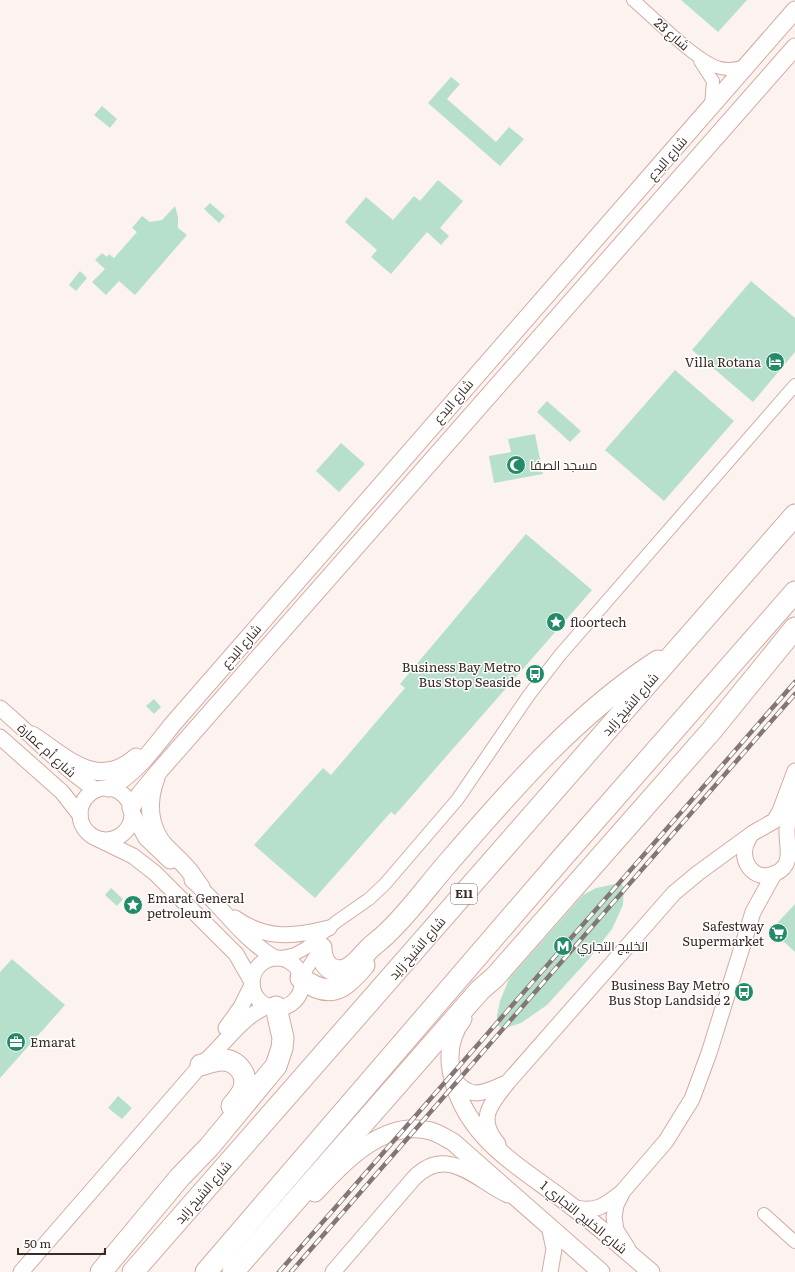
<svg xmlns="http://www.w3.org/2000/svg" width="795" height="1272" viewBox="0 0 795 1272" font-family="Literata,Cairo,serif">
	<rect width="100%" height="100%" fill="#fcf3f1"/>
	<g fill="#b6dfcc">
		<path d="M681,0H747L718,32Z"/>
		<path d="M451,77L460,84L447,99L496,142L509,127L524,139L500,166L428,103Z"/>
		<path d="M102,106L117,119L110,128L94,115Z"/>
		<path d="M438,180L463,201L440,228L449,236L441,245L427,232L391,274L371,257L377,250L345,222L366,197L393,220L414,196L420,201Z"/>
		<path d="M210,203L225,216L219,223L204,209Z"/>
		<path d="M175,206L178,217V228L187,235L135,295L119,281L106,295L92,282L105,269L95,260L102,253L107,257L109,254L114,258L137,232L132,228L142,216L150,222L162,220Z"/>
		<path d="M80,271L87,278L76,291L69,285Z"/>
		<path d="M751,281L795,318V352L753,402L692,350Z"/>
		<path d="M675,370L734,421L664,501L605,450Z"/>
		<path d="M547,401L581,431L570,442L537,412Z"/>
		<path d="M535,434L543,474L494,483L489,456L511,452L508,439Z"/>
		<path d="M341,443L365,464L339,492L316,471Z"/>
		<path d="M526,534L592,590L395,815L391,812L315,898L254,845L323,768L331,775L405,688L400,684Z"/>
		<path d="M154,699L161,707L154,714L146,706Z"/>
		<path d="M620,883L624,887L623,905L612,929L588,960L547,1005L521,1023L503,1029L497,1025V1016L500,1001L509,979L583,895L596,888Z"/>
		<path d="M111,888L123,899L117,906L105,895Z"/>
		<path d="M795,904V952L771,930Z"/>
		<path d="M12,959L65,1005L0,1078V972Z"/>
		<path d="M118,1096L132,1108L122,1119L108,1108Z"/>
	</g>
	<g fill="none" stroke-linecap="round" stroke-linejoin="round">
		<defs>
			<g id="minor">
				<path d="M633,0C653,17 694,59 717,67C727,71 737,68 747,66"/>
				<path d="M700,61L713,81L711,106"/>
				<path d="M277,958L295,954L306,948L336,922L369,899L385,884L457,800L529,695L560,655L795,385"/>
				<path d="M301,978L321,947"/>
				<path d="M764,1214L795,1242"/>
			</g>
			<g id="tertiary">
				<path d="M0,708C32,735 61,767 96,790"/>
				<path d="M0,737L62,792L80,815"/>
				<circle cx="106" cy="814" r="26"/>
				<path d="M131,811L146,838L170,861"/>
				<path d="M749,838C736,858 753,884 776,873C795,864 786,845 787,829C788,819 792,809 795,799"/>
				<path d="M98,839L133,856L155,873L236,954L252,982"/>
				<path d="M192,880C221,905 241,938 275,958"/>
				<path d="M235,918C266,940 294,937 329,928"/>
				<circle cx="277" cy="983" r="25"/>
				<path d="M226,1028L241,1007L252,985"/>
				<path d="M453,1077C467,1100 483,1094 504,1084"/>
				<path d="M498,1144C476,1118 491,1104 508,1082L674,893L698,873L753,833L774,821L780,811L795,771"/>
				<path d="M575,1208C597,1212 604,1206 621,1193"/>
				<path d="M549,1226L554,1249L550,1272"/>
				<path d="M628,1249L616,1230L614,1217L616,1205L623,1191L666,1141L692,1099L709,1053L753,912L774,874"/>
				<path d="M21,1272L201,1065C224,1046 240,1017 268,1006"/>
				<path d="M333,1272L414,1178C447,1144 476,1180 508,1195"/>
			</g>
			<g id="secondary">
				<path d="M32,735C65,756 97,792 136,757"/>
				<path d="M156,778C147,801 148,828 166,847C173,854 180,860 186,867C192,873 196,881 201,887"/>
				<path d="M109,788C136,773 153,749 172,725L795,10"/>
				<path d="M131,808L140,794L160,770L795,47"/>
				<path d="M463,1019C451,1034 448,1051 451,1070C463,1140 524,1168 574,1208C601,1228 626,1251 651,1272"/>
				<path d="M315,1193C343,1163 384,1118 431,1131C438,1133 446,1138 453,1142L601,1272"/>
			</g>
			<g id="motorway">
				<path d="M321,948C321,962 331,976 347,969C356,965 362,956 369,949C374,944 380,940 385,935C408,914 427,887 447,864C511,790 576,714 658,661"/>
				<path d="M301,978C330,1000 343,989 364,965"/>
				<path d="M201,1065C208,1063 215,1060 222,1060C237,1060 248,1074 244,1088C242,1095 237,1100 232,1106"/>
				<path d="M101,1272L180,1177L209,1147L276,1066L282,1048L283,1038L276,1007"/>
				<path d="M133,1272L795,515"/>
				<path d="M206,1272L562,858L795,592"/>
				<path d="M233,1272L480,990L495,977L712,730L795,628"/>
			</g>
		</defs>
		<use href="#minor" stroke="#d3aba1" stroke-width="14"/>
		<use href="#tertiary" stroke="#d3aba1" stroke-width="17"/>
		<use href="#secondary" stroke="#d3aba1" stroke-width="19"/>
		<use href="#motorway" stroke="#d3aba1" stroke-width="23"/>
		<use href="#minor" stroke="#fff" stroke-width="12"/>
		<use href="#tertiary" stroke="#fff" stroke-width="15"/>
		<use href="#secondary" stroke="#fff" stroke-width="17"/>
		<use href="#motorway" stroke="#fff" stroke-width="21"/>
		<defs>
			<g id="rail">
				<path d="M279,1272L795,682"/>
				<path d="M291,1272L795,694"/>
			</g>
		</defs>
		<use href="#rail" stroke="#847673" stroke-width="4.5"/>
		<use href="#rail" stroke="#fff" stroke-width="3" stroke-dasharray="9" stroke-linecap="butt"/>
	</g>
	<defs>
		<symbol id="hotel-disc" viewBox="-11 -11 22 22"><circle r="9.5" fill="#238b68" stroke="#fff"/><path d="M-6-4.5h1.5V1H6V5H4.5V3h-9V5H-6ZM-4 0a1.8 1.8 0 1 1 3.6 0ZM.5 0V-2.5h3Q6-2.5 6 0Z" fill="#fff"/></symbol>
		<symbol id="mosque-disc" viewBox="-11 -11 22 22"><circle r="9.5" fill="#238b68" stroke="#fff"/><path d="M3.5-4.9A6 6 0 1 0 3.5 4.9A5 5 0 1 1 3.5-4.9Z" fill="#fff"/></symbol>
		<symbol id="sight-disc" viewBox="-11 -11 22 22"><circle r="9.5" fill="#238b68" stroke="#fff"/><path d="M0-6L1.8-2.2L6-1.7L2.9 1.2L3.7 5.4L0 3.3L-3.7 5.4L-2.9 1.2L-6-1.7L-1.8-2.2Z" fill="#fff"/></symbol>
		<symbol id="bus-disc" viewBox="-11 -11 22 22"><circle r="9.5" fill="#238b68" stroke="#fff"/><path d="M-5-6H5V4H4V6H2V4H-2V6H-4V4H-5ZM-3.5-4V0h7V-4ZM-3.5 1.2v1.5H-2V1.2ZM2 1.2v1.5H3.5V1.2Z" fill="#fff"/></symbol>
		<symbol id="supermarket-disc" viewBox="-11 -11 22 22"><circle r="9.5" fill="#238b68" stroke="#fff"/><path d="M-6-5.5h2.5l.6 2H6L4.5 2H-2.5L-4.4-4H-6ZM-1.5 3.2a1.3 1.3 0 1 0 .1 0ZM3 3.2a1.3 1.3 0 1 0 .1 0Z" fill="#fff"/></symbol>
		<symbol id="metro-disc" viewBox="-11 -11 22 22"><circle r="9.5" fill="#238b68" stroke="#fff"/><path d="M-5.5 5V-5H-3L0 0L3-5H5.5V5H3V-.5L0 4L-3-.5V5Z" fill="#fff"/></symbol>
		<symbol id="office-disc" viewBox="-11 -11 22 22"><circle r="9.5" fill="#238b68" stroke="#fff"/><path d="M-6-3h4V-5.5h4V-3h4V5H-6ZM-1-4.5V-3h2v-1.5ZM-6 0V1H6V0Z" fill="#fff"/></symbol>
	</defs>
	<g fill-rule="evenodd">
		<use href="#hotel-disc" x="764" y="351" width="22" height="22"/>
		<use href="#mosque-disc" x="505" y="454" width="22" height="22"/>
		<use href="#sight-disc" x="545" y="611" width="22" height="22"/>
		<use href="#bus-disc" x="524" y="663" width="22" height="22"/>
		<use href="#sight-disc" x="122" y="894" width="22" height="22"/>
		<use href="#supermarket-disc" x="767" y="922" width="22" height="22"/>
		<use href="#metro-disc" x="552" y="935" width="22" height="22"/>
		<use href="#bus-disc" x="733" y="981" width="22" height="22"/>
		<use href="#office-disc" x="5" y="1031" width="22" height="22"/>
	</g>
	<g text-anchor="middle" stroke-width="3" stroke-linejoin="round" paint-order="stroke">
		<rect fill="#fff" stroke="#756a67" stroke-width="1" x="451" y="884" width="26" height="20" rx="3"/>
		<g font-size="12" font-weight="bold" fill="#3a2a26">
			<text x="464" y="898">E11</text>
		</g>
		<g font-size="13" fill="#3a2a26" stroke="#fff">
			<text transform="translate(672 34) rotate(41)" y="5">شارع 23</text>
			<text transform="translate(667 158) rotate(-49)" y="5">شارع البدع</text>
			<text transform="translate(453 401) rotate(-49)" y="5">شارع البدع</text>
			<text transform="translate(241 646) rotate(-49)" y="5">شارع البدع</text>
			<text transform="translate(630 704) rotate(-49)" y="5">شارع الشيخ زايد</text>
			<text transform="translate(47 750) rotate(42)" y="5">شارع أم عمارة</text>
			<text transform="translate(417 948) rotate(-49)" y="5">شارع الشيخ زايد</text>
			<text transform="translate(203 1192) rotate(-49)" y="5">شارع الشيخ زايد</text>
			<text transform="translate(584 1217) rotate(39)" y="5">شارع الخليج التجاري 1</text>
		</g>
		<g font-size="13" fill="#3a2a26" stroke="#fff" text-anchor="start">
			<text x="761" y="367" text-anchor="end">Villa Rotana</text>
			<text x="530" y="470">مسجد الصفا</text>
			<text x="570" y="627">floortech</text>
			<text x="521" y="672" text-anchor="end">Business Bay Metro<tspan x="521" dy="15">Bus Stop Seaside</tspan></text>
			<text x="147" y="903">Emarat General<tspan x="147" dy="15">petroleum</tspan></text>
			<text x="764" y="931" text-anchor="end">Safestway<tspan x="764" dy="15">Supermarket</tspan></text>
			<text x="577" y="951">الخليج التجاري</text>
			<text x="730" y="990" text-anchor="end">Business Bay Metro<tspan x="730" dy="15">Bus Stop Landside 2</tspan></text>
			<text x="30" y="1047">Emarat</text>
		</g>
	</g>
	<path d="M18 1248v6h87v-6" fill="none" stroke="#3a2a26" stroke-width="2"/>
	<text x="24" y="1248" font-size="12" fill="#3a2a26" stroke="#ffffff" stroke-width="3" paint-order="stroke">50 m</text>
</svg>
